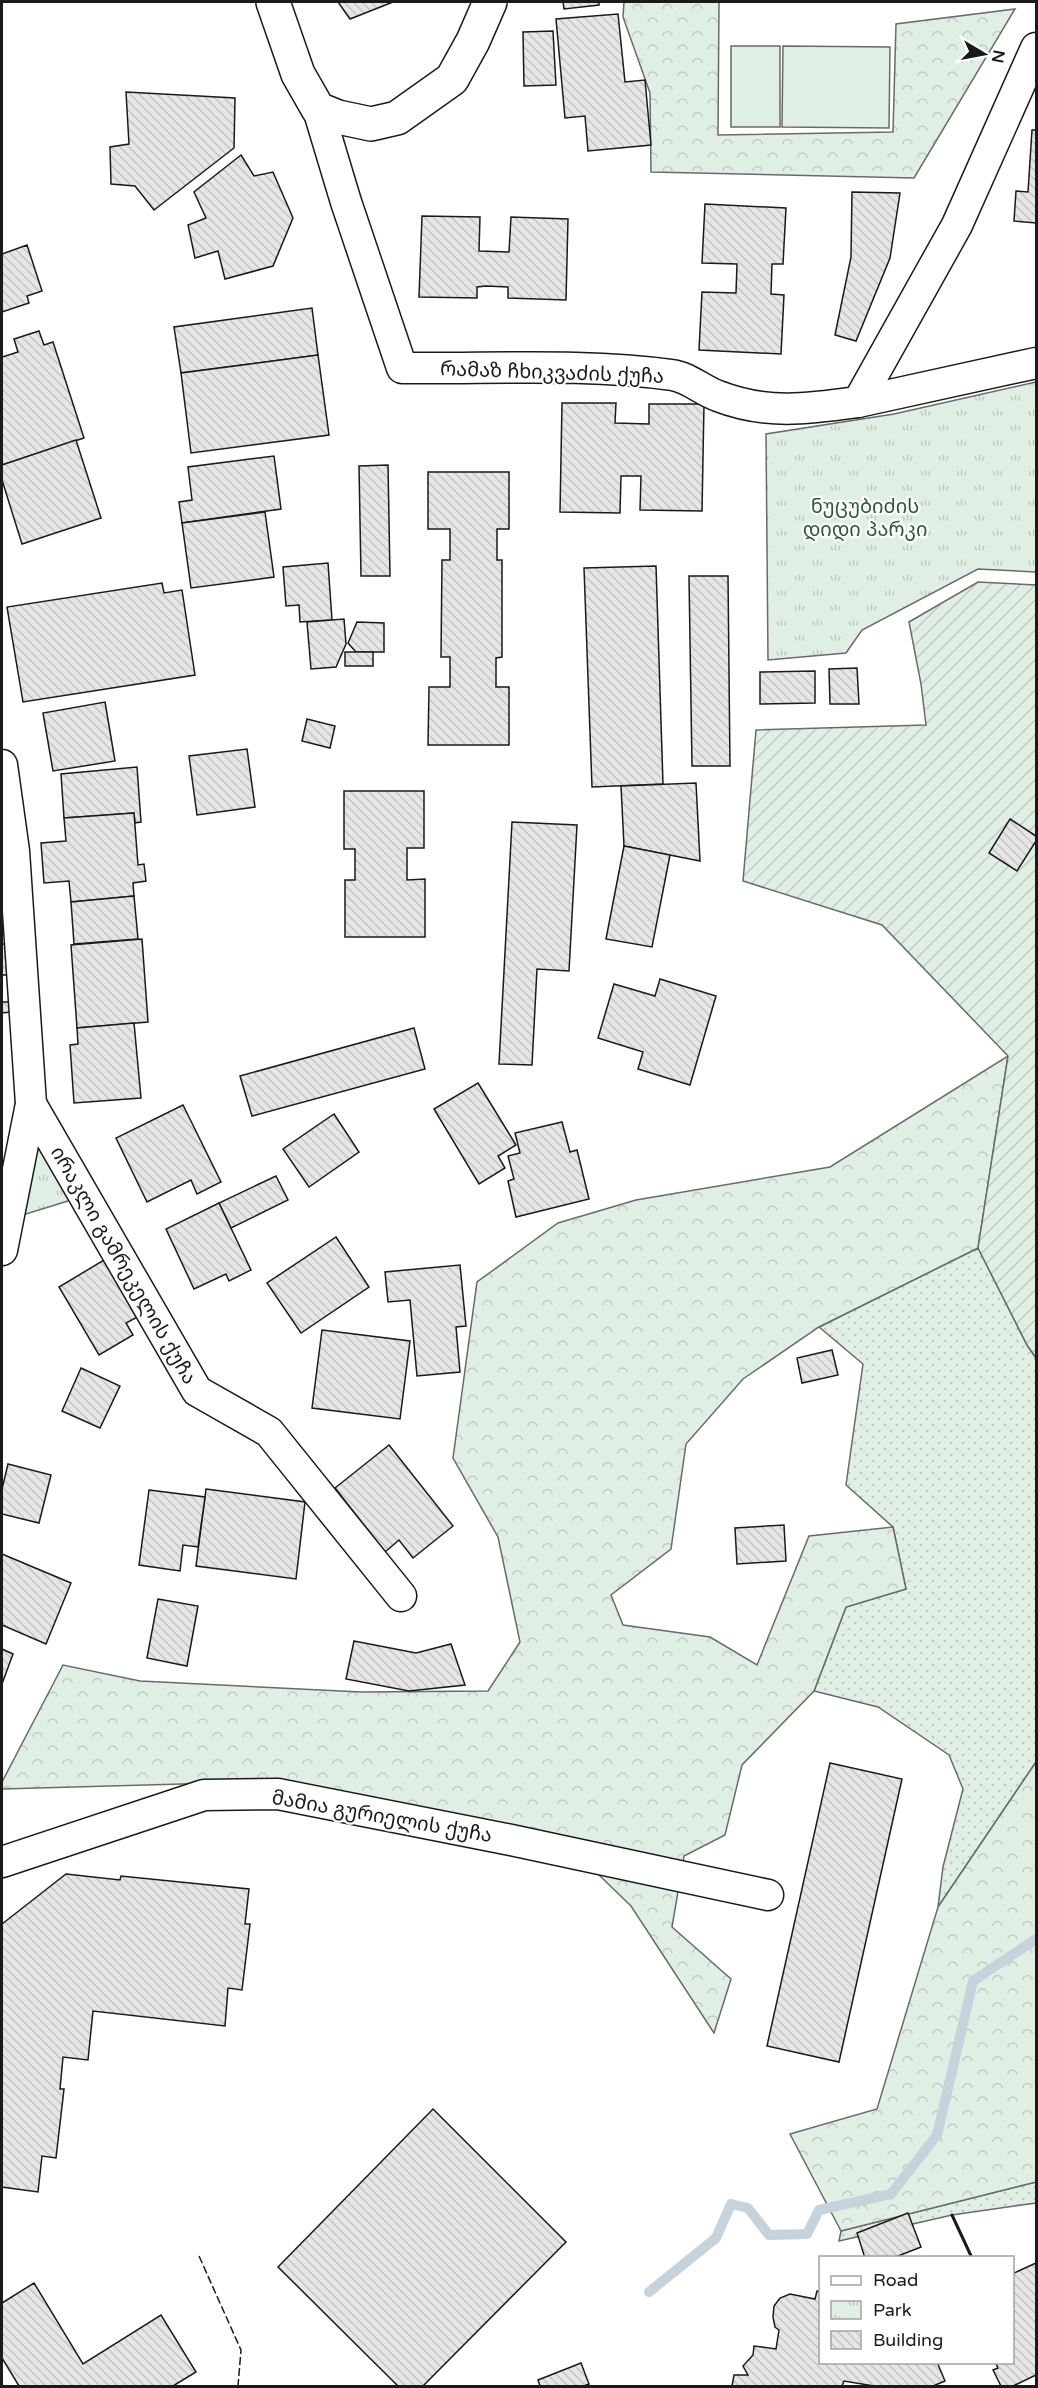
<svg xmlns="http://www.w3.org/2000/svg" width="1038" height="2388" viewBox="0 0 1038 2388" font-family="'Varela Round','Noto Sans Georgian',sans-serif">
	<defs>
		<pattern id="grass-dots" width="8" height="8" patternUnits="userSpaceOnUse" patternTransform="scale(1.5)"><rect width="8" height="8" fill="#e0efe3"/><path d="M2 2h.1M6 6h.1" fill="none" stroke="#c0ccc2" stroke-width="1.8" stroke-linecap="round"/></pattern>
		<pattern id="forest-crowns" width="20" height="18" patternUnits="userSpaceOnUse" patternTransform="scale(1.5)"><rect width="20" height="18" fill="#e0efe3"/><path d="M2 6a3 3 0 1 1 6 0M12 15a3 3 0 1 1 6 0" fill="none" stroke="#c0ccc2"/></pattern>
		<pattern id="park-tufts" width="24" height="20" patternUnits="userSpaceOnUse" patternTransform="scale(1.5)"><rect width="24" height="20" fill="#e0efe3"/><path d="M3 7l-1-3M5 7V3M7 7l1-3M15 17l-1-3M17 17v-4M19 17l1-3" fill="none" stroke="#c0ccc2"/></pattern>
		<pattern id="garden-furrows" width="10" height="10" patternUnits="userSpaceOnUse" patternTransform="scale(1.5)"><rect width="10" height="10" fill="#e0efe3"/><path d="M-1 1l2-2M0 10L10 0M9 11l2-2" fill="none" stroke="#c0ccc2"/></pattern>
		<pattern id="building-back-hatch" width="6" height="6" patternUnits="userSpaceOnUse" patternTransform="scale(1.5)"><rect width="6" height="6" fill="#e6e6e6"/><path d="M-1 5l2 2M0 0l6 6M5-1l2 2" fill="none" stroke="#c5c5c5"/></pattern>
	</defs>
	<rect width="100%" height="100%" fill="#fff"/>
	<g fill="url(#grass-dots)" stroke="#6a6a6a" stroke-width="1.5">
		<path d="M978,1248L1027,1345L1036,1358V1762L938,1907L943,1867L963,1789L949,1755L878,1707L814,1691L846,1607L906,1589L893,1527L846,1485L863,1364L819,1327Z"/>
		<path d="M1036,2182V2203L952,2215L839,2241L841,2231Z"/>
	</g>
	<g fill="url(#forest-crowns)" stroke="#6a6a6a" stroke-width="1.5">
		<path d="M624,2H719L718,135L893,132L896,24L1015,9L914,178L651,172L650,93L623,17Z"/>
		<path d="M1008,1056L978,1248L819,1327L743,1379L686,1444L671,1549L611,1595L623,1625L710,1637L757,1665L809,1536L893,1527L906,1589L846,1607L814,1691L742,1765L725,1835L684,1856L672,1927L731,1979L714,2033L631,1906L599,1875L559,1841L218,1783L2,1789V1782L63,1665L140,1681L361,1692L488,1691L520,1642L498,1537L453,1458L477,1282L558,1223L636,1200L830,1167Z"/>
		<path d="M1036,1762V2182L841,2231L790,2134L877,2109L938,1907Z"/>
	</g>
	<g fill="url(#park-tufts)" stroke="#6a6a6a" stroke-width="1.5">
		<path d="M1036,382V572L978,569L862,630L846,653L768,660L766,434L894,414Z"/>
		<path d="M45,1147L71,1200L23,1215L33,1149Z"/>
	</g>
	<path fill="url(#garden-furrows)" stroke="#6a6a6a" stroke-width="1.5" d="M978,582L1036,585V1358L1027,1345L978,1248L1008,1056L882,925L743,881L756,730L926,725L921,684L909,622Z"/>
	<g fill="#e0efe3" stroke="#6a6a6a" stroke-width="1.5">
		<rect x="731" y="46" width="49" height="81"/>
		<path d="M783,46L890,47L889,128L782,127Z"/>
	</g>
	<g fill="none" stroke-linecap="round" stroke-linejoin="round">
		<path stroke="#c6d2dc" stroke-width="10" d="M649,2292L716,2238L731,2204L748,2208L769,2235L807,2234L819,2210L891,2194L937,2135L973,1981L1036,1939"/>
	</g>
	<g fill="url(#building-back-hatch)" stroke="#1a1a1a" stroke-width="1.5">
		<path d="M338,2H393L350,19Z"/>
		<path d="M563,2H599V5L564,9Z"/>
		<path d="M618,14L625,82L645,80L651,145L588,151L585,116L565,118L556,19Z"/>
		<path d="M553,31L556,85L524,86L523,32Z"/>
		<path d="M126,92L235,98L234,148L154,210L135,186L111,184L110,147L129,144Z"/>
		<path d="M1032,130H1036V223L1014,221L1016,191L1028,192Z"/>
		<path d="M241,155L254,176L273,172L293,218L273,266L225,279L218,251L195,258L188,225L206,218L194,192Z"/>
		<path d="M852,192L900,193L890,258L856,341L835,335L851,257Z"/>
		<path d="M705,204L786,208L783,264H772L771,294L784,295L781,354L699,350L702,292L736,293L737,264L702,263Z"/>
		<path d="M422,216L480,217L479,251L509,252L511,217L568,219L566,300L508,298V287L486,286L477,287V298L419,297Z"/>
		<path d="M27,245L42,291L27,296L29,303L2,312V254Z"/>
		<path d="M312,308L318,355L181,373L174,327Z"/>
		<path d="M39,331L44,345L53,342L84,438L2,465V357L18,352L14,339Z"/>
		<path d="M318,355L329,435L191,453L181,373Z"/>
		<path d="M562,403H616L615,423L649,424V404H704L702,511L640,510L641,476H621L620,513L560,512Z"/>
		<path d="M76,440L101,518L22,544L2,480V465Z"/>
		<path d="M274,456L281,509L182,523L179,502L192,500L188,467Z"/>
		<path d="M388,465L390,576H361L359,466Z"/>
		<path d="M428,472H509V529H497V560H502V657L496,658V687H509V745H428L429,687H450V657H441L442,560H450V529H428Z"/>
		<path d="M265,512L274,577L191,588L182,523Z"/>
		<path d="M328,563L332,620L300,622L299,605L286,606L283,567Z"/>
		<path d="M656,566L663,784L592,787L584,568Z"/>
		<path d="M689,576H728L730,766H692Z"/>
		<path d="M162,583L164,593L182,590L195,675L23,702L7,607Z"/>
		<path d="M344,619L346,644L336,667L311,669L307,622Z"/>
		<path d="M357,622L384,623V652H356L348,643Z"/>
		<rect x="345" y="652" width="28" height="14"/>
		<path d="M857,668L859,704H830L829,669Z"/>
		<path d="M815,671V703L760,704V672Z"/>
		<path d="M105,702L115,761L53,771L43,713Z"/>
		<path d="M307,719L335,726L330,748L302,741Z"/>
		<path d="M247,749L255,807L197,815L189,756Z"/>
		<path d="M137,767L141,822L135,823L134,813L64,818L61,774Z"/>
		<path d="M696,783L700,861L624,846L621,786Z"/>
		<path d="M344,791H424V848H407V880L425,879V937H345V880H355V849H344Z"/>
		<path d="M134,813L138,865L144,864L146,881L133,883L134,896L71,902L69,881L44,883L41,843L66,841L64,818Z"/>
		<path d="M1010,819L1036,836V841L1017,871L989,853Z"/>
		<path d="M512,822L577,825L569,971L537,969L532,1065L499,1064Z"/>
		<path d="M624,846L670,855L652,947L606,939Z"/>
		<path d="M134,896L138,939L74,944L71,902Z"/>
		<path d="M142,939L148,1022L77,1028L71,945Z"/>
		<path d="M2,944H7L8,975H2Z"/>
		<path d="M660,979L716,996L690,1085L638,1069L643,1052L598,1038L614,984L655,996Z"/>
		<path d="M2,1002H10L11,1012L2,1013Z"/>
		<path d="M134,1023L141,1098L74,1103L70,1045L78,1044L77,1028Z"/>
		<path d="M414,1028L425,1069L252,1116L240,1076Z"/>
		<path d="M478,1083L516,1145L498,1156L505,1168L479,1184L434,1109Z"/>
		<path d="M183,1105L221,1182L197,1194L191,1180L147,1202L116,1138Z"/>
		<path d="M334,1114L359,1152L309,1187L283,1149Z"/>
		<path d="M562,1122L570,1152L577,1150L589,1199L516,1217L508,1181L514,1179L508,1156L520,1153L515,1133Z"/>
		<path d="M276,1176L288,1200L231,1228L219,1203Z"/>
		<path d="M219,1203L251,1270L229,1281L226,1274L194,1289L166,1229Z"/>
		<path d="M336,1237L369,1287L301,1333L267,1283Z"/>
		<path d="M109,1257L143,1314L126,1323L133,1335L99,1355L59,1287Z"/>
		<path d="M460,1265L466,1326L456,1327L460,1372L417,1376L410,1300L388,1302L385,1272Z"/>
		<path d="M322,1330L410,1341L400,1419L312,1408Z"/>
		<path d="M832,1350L838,1375L802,1383L797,1358Z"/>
		<path d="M81,1368L120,1386L100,1428L62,1411Z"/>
		<path d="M389,1445L453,1526L413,1558L399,1540L385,1552L335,1488Z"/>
		<path d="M8,1464L51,1475L39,1523L2,1514V1489Z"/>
		<path d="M206,1489L305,1502L296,1579L196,1566Z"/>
		<path d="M149,1490L205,1497L198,1547L183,1545L180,1571L139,1565Z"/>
		<path d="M784,1525L786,1561L737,1564L735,1528Z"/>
		<path d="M2,1554L71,1583L46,1644L2,1625Z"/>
		<path d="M158,1599L198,1606L187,1666L147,1658Z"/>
		<path d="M354,1641L416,1653L451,1644L465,1685L409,1691L346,1679Z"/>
		<path d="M2,1649L13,1654L2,1684Z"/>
		<path d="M830,1763L902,1779L839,2062L767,2046Z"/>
		<path d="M66,1874L120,1880L121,1876L249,1889L245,1924H250L242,1990L228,1988L225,2026L93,2011L88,2060L63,2057L60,2089H64L56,2158L42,2156L38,2192L2,2187V1924Z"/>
		<path d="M433,2109L566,2242L423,2386H398L278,2267Z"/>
		<path d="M908,2213L921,2247L893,2258H865L857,2233Z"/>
		<path d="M1036,2263V2375L1013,2386H1001L993,2370L998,2368L995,2362H1012V2274Z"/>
		<path d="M34,2283L83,2364L161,2315L196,2372L173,2386H19L2,2358V2303Z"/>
		<path d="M817,2291H820V2362H937L945,2381L933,2386H874L844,2381L842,2386H732L734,2375H748L743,2366L753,2355L754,2346L776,2349L779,2330L775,2327L773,2317L774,2306L780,2298L790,2294L815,2299Z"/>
		<path d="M581,2363L589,2384L584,2386H540L538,2380Z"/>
	</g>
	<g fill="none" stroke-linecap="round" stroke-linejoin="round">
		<defs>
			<g id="street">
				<path d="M318,109L346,202L402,368C492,369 584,363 672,375C688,377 703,391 718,396C767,415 808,409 858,402L957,225L1036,48"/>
				<path d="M858,402L1036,363"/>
				<path d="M2,765L14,851L31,1104L2,1250"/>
				<path d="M31,1104L197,1391L269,1432L401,1596"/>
				<path d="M2,1862L204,1795L278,1794L511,1840L768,1895"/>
			</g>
			<path id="secondary" d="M273,2L298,74L318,109L338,117L371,124L397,118L452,79L473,41L490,2"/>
		</defs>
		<use href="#street" stroke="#1a1a1a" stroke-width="33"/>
		<use href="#secondary" stroke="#1a1a1a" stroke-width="36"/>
		<use href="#street" stroke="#fff" stroke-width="30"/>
		<use href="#secondary" stroke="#fff" stroke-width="33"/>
		<path stroke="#1a1a1a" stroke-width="1.5" stroke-dasharray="8 3" stroke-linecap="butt" d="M199,2256L241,2350L238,2386"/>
		<path stroke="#1a1a1a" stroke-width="3" d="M952,2215L972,2258"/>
	</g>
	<g text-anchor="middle" stroke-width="4.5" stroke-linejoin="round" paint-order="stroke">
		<g font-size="20" fill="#1a1a1a" stroke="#fff">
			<text transform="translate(552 372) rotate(2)" y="7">რამაზ ჩხიკვაძის ქუჩა</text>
			<text transform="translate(124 1265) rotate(60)" y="7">ირაკლი გამრეკელის ქუჩა</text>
			<text transform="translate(382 1816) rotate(10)" y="7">მამია გურიელის ქუჩა</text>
		</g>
		<g font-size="20" fill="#2b5a34" stroke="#fff">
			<text x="865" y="513">ნუცუბიძის<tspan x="865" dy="23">დიდი პარკი</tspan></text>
		</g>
	</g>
	<rect width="1038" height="2388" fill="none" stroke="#1a1a1a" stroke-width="6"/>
	<rect x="819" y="2256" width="195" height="108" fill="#ffffff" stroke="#a3a3a3" stroke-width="1.5"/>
	<rect x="831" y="2276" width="30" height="9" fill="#ffffff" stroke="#a3a3a3" stroke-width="1.5"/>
	<text x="873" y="2286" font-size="18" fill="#1a1a1a">Road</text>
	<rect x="831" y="2301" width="30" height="18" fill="url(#park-tufts)" stroke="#a3a3a3" stroke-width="1.5"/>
	<text x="873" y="2316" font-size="18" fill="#1a1a1a">Park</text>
	<rect x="831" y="2331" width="30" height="18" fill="url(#building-back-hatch)" stroke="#a3a3a3" stroke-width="1.5"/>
	<text x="873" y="2346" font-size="18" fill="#1a1a1a">Building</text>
	<g transform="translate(984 54) rotate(100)" stroke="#ffffff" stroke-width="4.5" paint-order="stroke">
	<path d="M0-4.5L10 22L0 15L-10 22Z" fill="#1a1a1a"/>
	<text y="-9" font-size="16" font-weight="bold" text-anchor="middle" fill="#1a1a1a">N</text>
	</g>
</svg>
